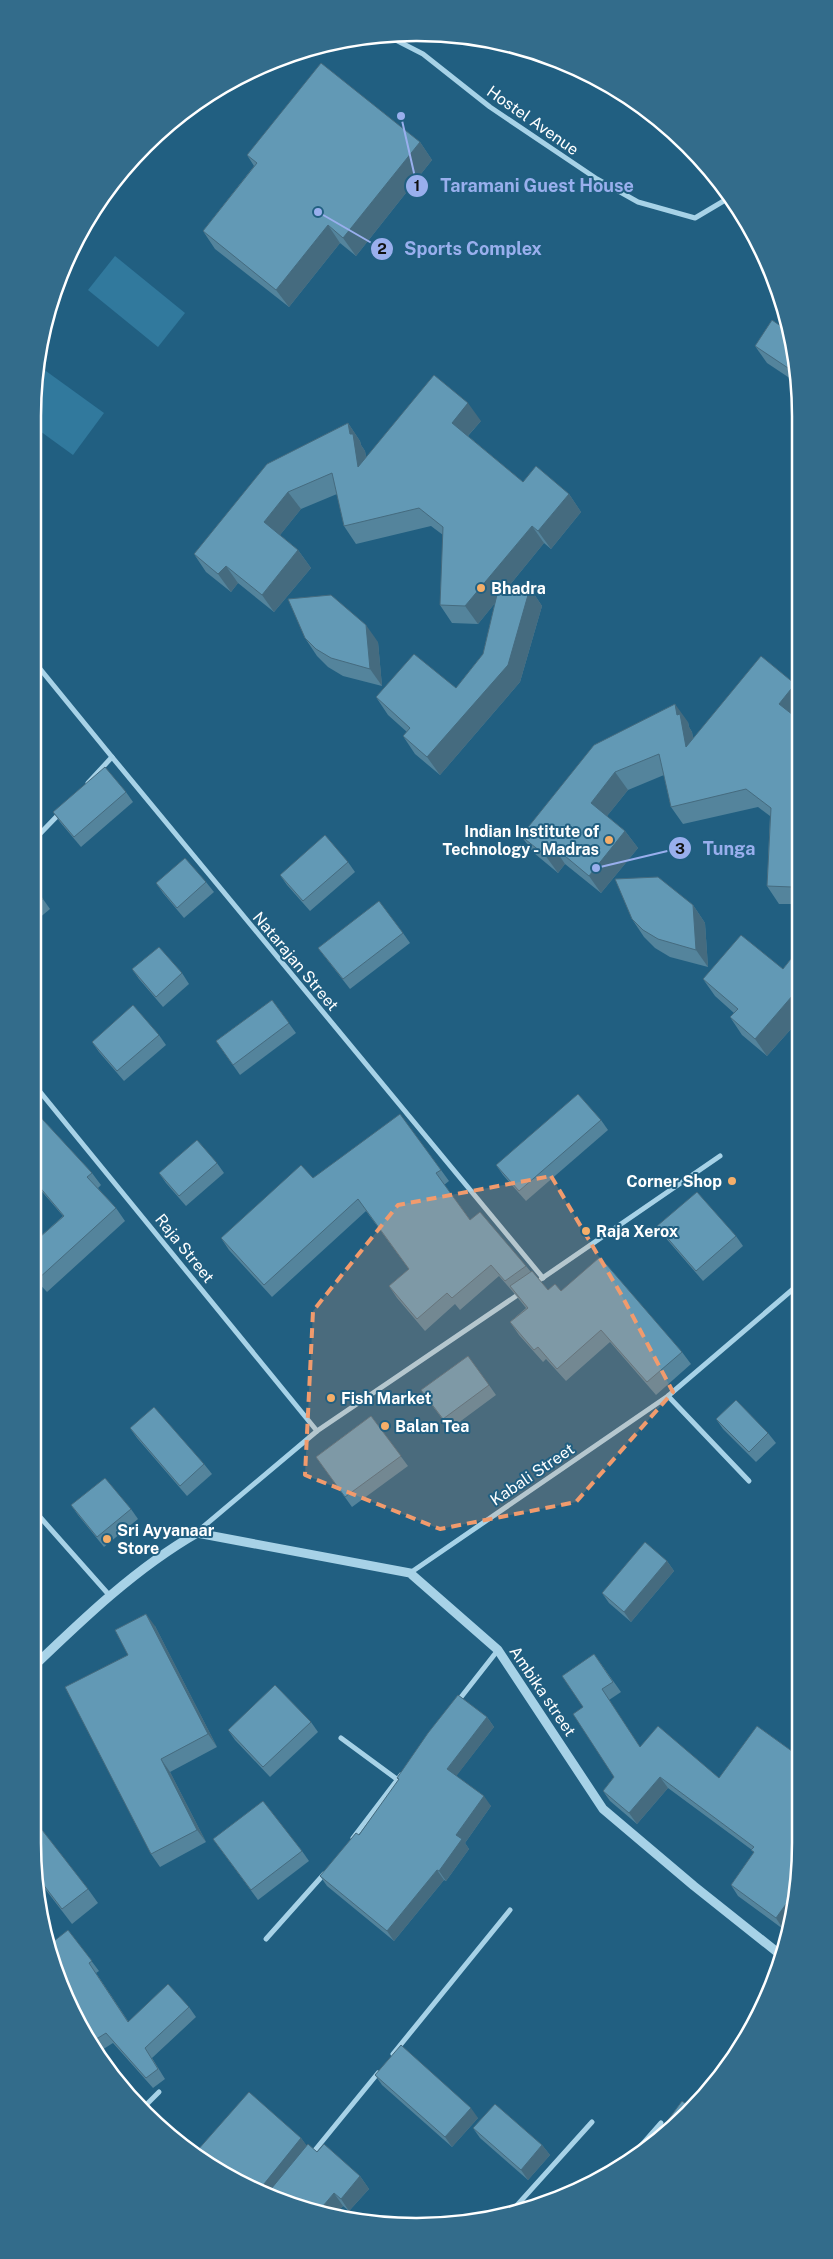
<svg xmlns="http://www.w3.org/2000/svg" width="833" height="2259" viewBox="0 0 833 2259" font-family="'Public Sans',sans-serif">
	<rect width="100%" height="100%" fill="#215f81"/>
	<g fill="#31799d">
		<path d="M115,256L185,313L158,347L88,290Z"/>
		<path d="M39,366L104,413L73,455L33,426Z"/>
	</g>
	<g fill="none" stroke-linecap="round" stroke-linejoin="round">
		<g stroke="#a7d2e7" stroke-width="5">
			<path d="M386,35L423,54L490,107L597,179L638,202L695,218L727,199"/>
			<path d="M32,659L112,757L543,1278"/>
			<path d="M88,783L112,757"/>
			<path d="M32,842L60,813"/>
			<path d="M32,1082L317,1431"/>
			<path d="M541,1279L720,1156"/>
			<path d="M668,1396L749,1481"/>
			<path d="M32,1508L110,1596"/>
			<path d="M197,1532L317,1431L522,1292"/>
			<path d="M410,1573L668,1396L799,1284"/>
			<path d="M458,1701L498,1650"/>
			<path d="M341,1738L398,1780"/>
			<path d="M353,1838L401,1775"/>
			<path d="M266,1939L324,1874"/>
			<path d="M393,2054L510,1910"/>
			<path d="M143,2108L159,2092"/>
			<path d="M311,2155L378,2073"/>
			<path d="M625,2164L661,2123"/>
			<path d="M509,2214L592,2122"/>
		</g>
		<path stroke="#a7d2e7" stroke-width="9" d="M32,1668C83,1619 136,1568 197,1533L410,1573L498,1650L603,1809L694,1886L782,1956"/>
	</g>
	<g fill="#54849c">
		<path d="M420,142L432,160L356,256L340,243L289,307L215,249L203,231L254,166L247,155Z"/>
		<path d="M755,346L797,366V383L767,363Z"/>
		<path d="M481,421L468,436L523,482L569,494L581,512L551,549L544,543L509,586L523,588H530L542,606L520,682L440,775L415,754L403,736L407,732L388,715L376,697L456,688L483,654L495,603L478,624L452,623L440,605L443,535L431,526L356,544L344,526L337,494L301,509L280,535L298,550L311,568L274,612L238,583L231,592L206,572L194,554L348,423L360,441L361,445L365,451L366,457Z"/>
		<path d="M305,638L378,642L382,686L343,676L328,667L317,656Z"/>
		<path d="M795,684L798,688V714L795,717L798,719V904H779L767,886L770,816L758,807L683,824L671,807L664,775L628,790L607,816L625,831L638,848L601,893L565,864L558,873L534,853L521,836L688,722L689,727L692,732L693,738Z"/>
		<path d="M126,792L133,802L81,847L60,822L53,812Z"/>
		<path d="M348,862L355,872L310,911L287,885L280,875Z"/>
		<path d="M206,882L214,892L184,918L163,893L156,883Z"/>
		<path d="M32,886L43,899L50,909L32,924Z"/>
		<path d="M693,905L705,923L708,967L670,957L655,948L644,937L632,919Z"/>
		<path d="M403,933L410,943L350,989L318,948Z"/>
		<path d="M798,950L799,1020L767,1056L742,1035L730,1017L734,1013L715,996L703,979L783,969Z"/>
		<path d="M132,969L182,973L189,984L163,1007L139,979Z"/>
		<path d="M272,1000L296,1033L240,1075L216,1041Z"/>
		<path d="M159,1035L166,1045L124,1081L99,1052L92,1042Z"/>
		<path d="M32,1108L92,1173L101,1185L98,1188L116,1208L125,1221L47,1292L32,1276V1244L63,1216L32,1180Z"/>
		<path d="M601,1120L608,1130L526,1201L503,1175L496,1165Z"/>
		<path d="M217,1163L224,1173L186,1206L166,1183L159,1173Z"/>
		<path d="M441,1170L449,1181L444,1185L470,1220L526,1266L531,1272L548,1290L561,1291L682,1352L691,1364L656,1395L610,1342L566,1381L546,1359L543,1362L519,1335L510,1322L526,1308L513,1292L499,1276L460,1310L455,1304L425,1331L397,1298L389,1286L409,1269L366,1211L272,1297L229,1250L221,1238L313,1178Z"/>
		<path d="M657,1226L736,1236L743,1246L703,1281L664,1236Z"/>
		<path d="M489,1385L496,1395L450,1429L428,1400Z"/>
		<path d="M371,1416L408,1466L352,1507L316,1457Z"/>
		<path d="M716,1419L768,1433L776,1443L756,1462L723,1429Z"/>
		<path d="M130,1428L204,1464L212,1474L187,1496L137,1438Z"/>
		<path d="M71,1505L131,1509L138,1519L104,1547L78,1515Z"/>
		<path d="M667,1561L674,1571L631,1622L609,1603L602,1593Z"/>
		<path d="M155,1626L217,1747L170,1772L206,1842L160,1867L151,1854L128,1655Z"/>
		<path d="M594,1654L621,1692L609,1700L640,1747L719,1778L800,1842L790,1919L783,1929L738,1896L731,1885L754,1853L752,1850L668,1788L637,1824L610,1801L603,1791L614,1777L583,1707Z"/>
		<path d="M487,1717L494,1727L456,1776L491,1806L465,1843L469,1849L446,1881L444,1880L394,1941L327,1886L320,1876L359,1835L399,1780L397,1778Z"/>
		<path d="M311,1722L318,1732L270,1777L235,1740L228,1730Z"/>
		<path d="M213,1839L302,1851L309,1861L258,1900Z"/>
		<path d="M32,1842L88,1889L98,1903L72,1924L39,1881Z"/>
		<path d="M68,1930L99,1971L96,1973L128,2021L189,2007L196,2017L152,2058L165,2079L153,2088L113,2043L97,2053L84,2034Z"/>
		<path d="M375,2075L478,2118L452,2147L382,2085Z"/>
		<path d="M473,2128L542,2145L550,2155L528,2180L480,2138Z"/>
		<path d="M301,2138L306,2145L360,2176L369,2189L349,2211L343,2206L334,2216L293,2206Z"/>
	</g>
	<g fill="#456b7f">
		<path d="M420,142L432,160L356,256L343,238Z"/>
		<path d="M328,225L340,243L289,307L276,290Z"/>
		<path d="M468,403L481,421L464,440L452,423Z"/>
		<path d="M348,423L360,441L361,445L365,451L371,485L358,467L350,434Z"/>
		<path d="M288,492L301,509L276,540L264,522Z"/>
		<path d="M569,494L581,512L551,549L538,531Z"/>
		<path d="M532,526L544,543L478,624L465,606Z"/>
		<path d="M298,550L311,568L274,612L262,595Z"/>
		<path d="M226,566L238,583L231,592L218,574Z"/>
		<path d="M521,585L528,595L530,588L542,606L520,682L440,775L427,757L521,588Z"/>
		<path d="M366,625L378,642L382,686L370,669Z"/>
		<path d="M795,684L798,688V714L792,721L779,704Z"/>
		<path d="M675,704L688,722L689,727L692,732L698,765L686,747L677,715Z"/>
		<path d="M615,772L628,790L603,821L591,803Z"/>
		<path d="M625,831L638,848L601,893L589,876Z"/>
		<path d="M553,846L565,864L558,873L545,855Z"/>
		<path d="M798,879V896L792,887Z"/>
		<path d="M693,905L705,923L708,967L696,950Z"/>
		<path d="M799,988V1020L767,1056L755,1039Z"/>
		<path d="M667,1561L674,1571L631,1622L624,1612Z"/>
		<path d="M146,1614L155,1626L217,1747L208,1734Z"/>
		<path d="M487,1717L494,1727L454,1779L447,1769Z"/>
		<path d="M161,1759L170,1772L206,1842L197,1830Z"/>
		<path d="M660,1777L668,1788L637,1824L629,1813Z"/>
		<path d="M484,1796L491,1806L465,1843L469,1849L446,1881L439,1871L456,1835Z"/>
		<path d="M437,1870L444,1880L394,1941L387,1931Z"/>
		<path d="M794,1893L790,1919L783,1929L776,1918Z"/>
		<path d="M471,2108L478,2118L452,2147L445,2137Z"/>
		<path d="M301,2138L310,2150L273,2196L265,2190L264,2184Z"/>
		<path d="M542,2145L550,2155L528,2180L521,2170Z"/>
		<path d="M360,2176L369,2189L349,2211L341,2199Z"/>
		<path d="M334,2193L343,2206L334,2216L318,2212Z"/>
	</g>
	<g fill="#6299b5" stroke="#456b7f">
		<path d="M321,63L420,142L343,238L328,225L276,290L203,231L257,163L247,155Z"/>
		<path d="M772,320L788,331L797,366V374L755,346Z"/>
		<path d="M434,375L468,403L452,423L523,482L536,466L569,494L538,531L532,526L465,606L440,605L443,527L419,508L344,526L332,473L288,492L264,522L298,550L262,595L226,566L218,574L194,554L267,464L348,423L350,434H353L358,467Z"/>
		<path d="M521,585V588H530L508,665L427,757L403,736L410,728L376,697L414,654L456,688L483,654L499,586Z"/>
		<path d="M331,595L366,625L370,669L331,658L316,649L305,638L288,599Z"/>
		<path d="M761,656L795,684L779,704L798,719V879L792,887L767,886L771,808L746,789L671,807L659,754L615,772L591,803L625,831L589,876L553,846L545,855L521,836L594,745L675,704L677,715L680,714L686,747Z"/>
		<path d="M105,767L126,792L74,837L53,812Z"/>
		<path d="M325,835L348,862L303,901L280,875Z"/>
		<path d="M185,858L206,882L177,908L156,883Z"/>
		<path d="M658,877L693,905L696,950L658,939L643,930L632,919L615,879Z"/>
		<path d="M32,886L43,899L32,908Z"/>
		<path d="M379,901L403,933L343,979L318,948Z"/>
		<path d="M741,935L783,969L798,950L799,988L755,1039L730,1017L738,1009L703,979Z"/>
		<path d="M159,947L182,973L156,997L132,969Z"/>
		<path d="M272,1000L289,1023L233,1065L216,1041Z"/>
		<path d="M133,1005L159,1035L117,1071L92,1042Z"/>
		<path d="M578,1094L601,1120L519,1191L496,1165Z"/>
		<path d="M32,1108L92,1173L87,1177L116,1208L38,1279L32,1273V1244L64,1216L32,1178Z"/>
		<path d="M400,1114L441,1170L436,1173L470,1220L480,1212L526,1266L505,1281L491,1265L452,1298L447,1293L417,1319L389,1286L409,1269L358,1199L264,1285L221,1238L301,1165L313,1178Z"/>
		<path d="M197,1140L217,1163L179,1196L159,1173Z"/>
		<path d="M697,1192L736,1236L696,1271L657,1226Z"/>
		<path d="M600,1257L682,1352L647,1382L601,1330L557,1369L538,1347L534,1350L510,1322L528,1308L510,1286L532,1271L548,1290L555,1284L561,1291Z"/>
		<path d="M468,1356L489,1385L443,1419L421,1390Z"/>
		<path d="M736,1400L768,1433L749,1452L716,1419Z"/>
		<path d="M154,1407L204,1464L180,1486L130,1428Z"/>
		<path d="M371,1416L401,1456L345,1497L316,1457Z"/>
		<path d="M105,1478L131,1509L97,1537L71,1505Z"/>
		<path d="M645,1542L667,1561L624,1612L602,1593Z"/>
		<path d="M146,1614L208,1734L161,1759L197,1830L151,1854L65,1687L128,1655L115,1630Z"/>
		<path d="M594,1654L613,1682L602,1689L640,1747L658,1726L719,1778L757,1726L800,1757V1842L794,1893L776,1918L731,1885L754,1852L751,1850L754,1847L660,1777L629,1813L603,1791L614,1777L573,1714L583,1707L562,1676Z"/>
		<path d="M275,1685L311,1722L263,1767L228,1730Z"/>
		<path d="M458,1695L487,1717L447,1769L484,1796L456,1835L462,1839L439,1871L437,1870L387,1931L320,1876L356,1833L359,1835L399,1779L397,1778L428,1733Z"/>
		<path d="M263,1801L302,1851L251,1890L213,1839Z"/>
		<path d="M32,1817L88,1889L62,1909L39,1879L32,1842Z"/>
		<path d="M68,1930L92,1961L89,1963L128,2022L168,1984L189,2007L145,2048L158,2069L146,2078L106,2033L90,2043L84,2034L53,1966L49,1945Z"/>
		<path d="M401,2045L471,2108L445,2137L375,2075Z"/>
		<path d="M249,2092L301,2138L264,2184L265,2190L271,2189L308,2144L317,2152L324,2144L360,2176L341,2199L334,2193L318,2212L293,2206L225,2175L196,2152Z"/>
		<path d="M682,2101L689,2106L654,2139Z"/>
		<path d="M495,2104L542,2145L521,2170L473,2128Z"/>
	</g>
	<path fill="#f19b6d" fill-opacity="0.2" stroke="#f19b6d" stroke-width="4" stroke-dasharray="10 6" stroke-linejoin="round" d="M551,1176L621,1294L673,1392L576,1502L440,1529L305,1475L313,1311L398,1205Z"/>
	<g fill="#f4ae69" stroke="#215f81" stroke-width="2">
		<circle cx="481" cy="588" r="5"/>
		<circle cx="609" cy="840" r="5"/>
		<circle cx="732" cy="1181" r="5"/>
		<circle cx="586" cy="1231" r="5"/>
		<circle cx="331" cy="1398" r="5"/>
		<circle cx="385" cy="1426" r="5"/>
		<circle cx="107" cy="1539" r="5"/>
	</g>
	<g text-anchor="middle" stroke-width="4" stroke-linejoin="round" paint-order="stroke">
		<g font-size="16" fill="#fff" stroke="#215f81">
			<text transform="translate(533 120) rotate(35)" y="6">Hostel Avenue</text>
			<text transform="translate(296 961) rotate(50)" y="6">Natarajan Street</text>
			<text transform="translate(185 1248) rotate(51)" y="6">Raja Street</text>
			<text transform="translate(532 1474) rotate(-34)" y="6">Kabali Street</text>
			<text transform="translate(543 1691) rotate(56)" y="6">Ambika street</text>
		</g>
		<g font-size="16" font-weight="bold" fill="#fff" stroke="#215f81" text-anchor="start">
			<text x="491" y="594">Bhadra</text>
			<text x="599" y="837" text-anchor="end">Indian Institute of<tspan x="599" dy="18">Technology - Madras</tspan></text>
			<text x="722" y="1187" text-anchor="end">Corner Shop</text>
			<text x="596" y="1237">Raja Xerox</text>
			<text x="341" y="1404">Fish Market</text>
			<text x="395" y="1432">Balan Tea</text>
			<text x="117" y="1536">Sri Ayyanaar<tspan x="117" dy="18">Store</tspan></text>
		</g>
	</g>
	<path d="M0 0H833V2259H0ZM416 41H417A375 375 0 0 1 792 416V1843A375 375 0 0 1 417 2218H416A375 375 0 0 1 41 1843V416A375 375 0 0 1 416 41Z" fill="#336c8b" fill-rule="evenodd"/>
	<path fill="none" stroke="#fff" stroke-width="2.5" d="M416 41H417A375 375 0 0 1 792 416V1843A375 375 0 0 1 417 2218H416A375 375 0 0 1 41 1843V416A375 375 0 0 1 416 41Z"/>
	<path fill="none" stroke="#99afed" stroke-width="2" d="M401 116L417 186M318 212L382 249M596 868L680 848"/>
	<g fill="#99afed" stroke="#215f81" stroke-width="2">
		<circle cx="401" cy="116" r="5"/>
		<circle cx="318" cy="212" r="5"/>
		<circle cx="596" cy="868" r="5"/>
		<circle cx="417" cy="186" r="12"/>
		<circle cx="382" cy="249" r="12"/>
		<circle cx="680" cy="848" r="12"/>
	</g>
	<g font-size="15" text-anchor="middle" font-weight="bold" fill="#111">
		<text x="417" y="191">1</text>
		<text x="382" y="254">2</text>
		<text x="680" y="854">3</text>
	</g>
	<g font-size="18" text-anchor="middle" font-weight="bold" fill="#99afed" stroke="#215f81" stroke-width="4" stroke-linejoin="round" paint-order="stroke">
		<text x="537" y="192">Taramani Guest House</text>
		<text x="473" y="255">Sports Complex</text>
		<text x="729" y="855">Tunga</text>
	</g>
</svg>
